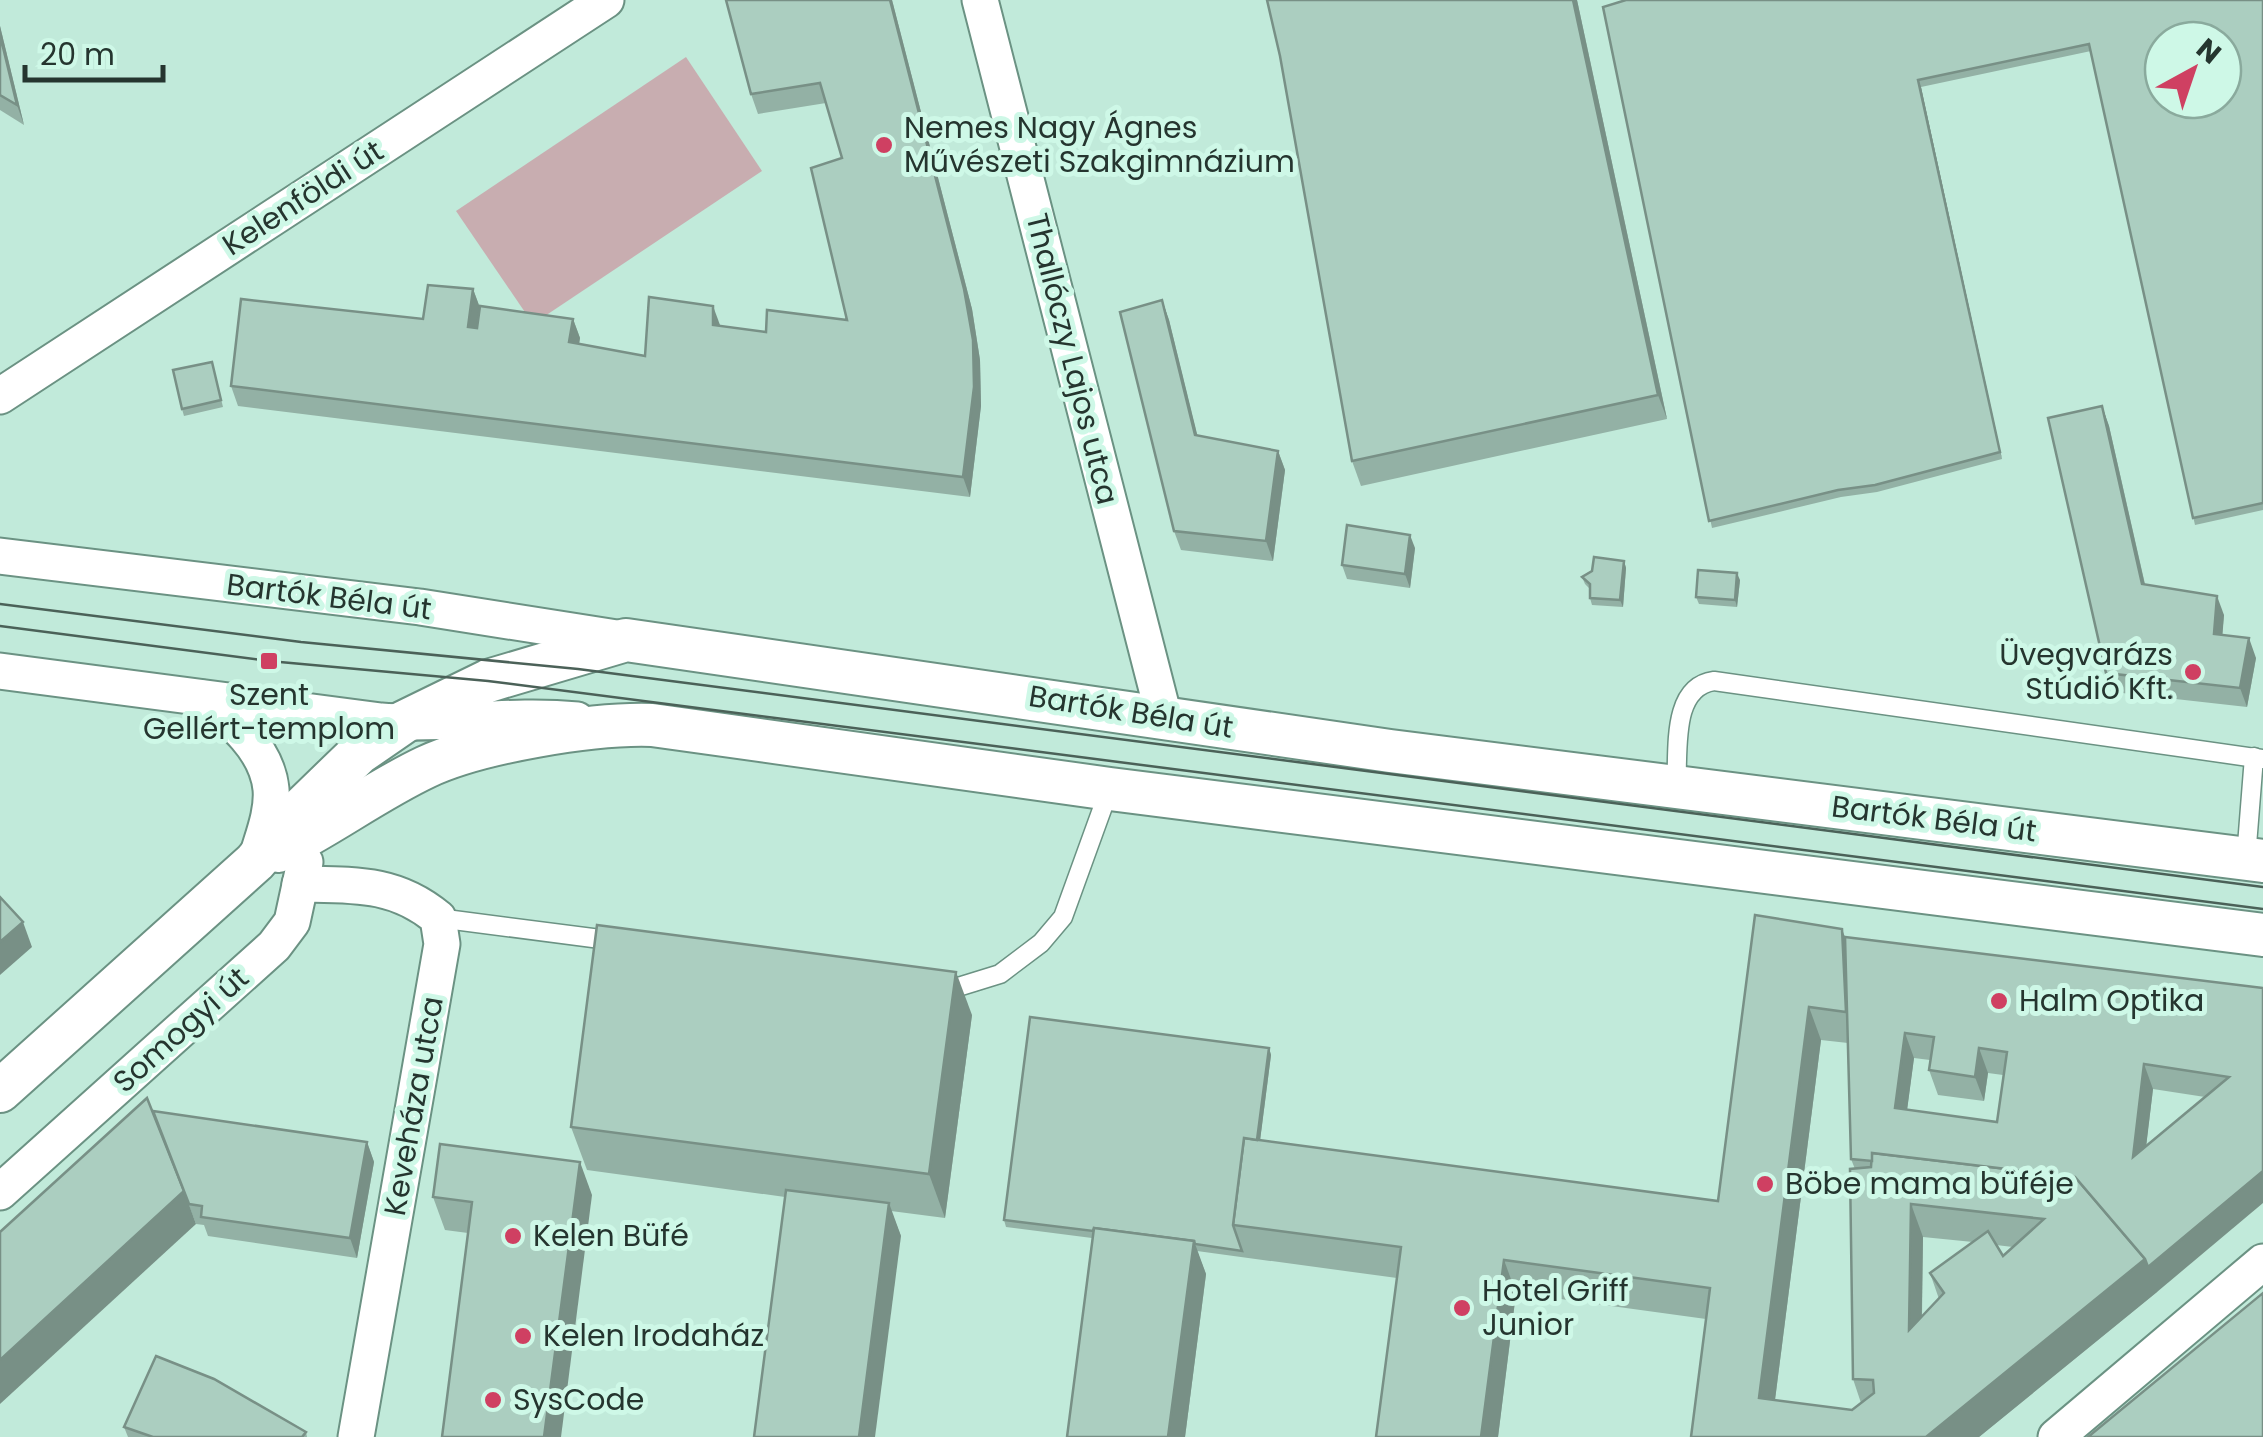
<svg xmlns="http://www.w3.org/2000/svg" width="2263" height="1437" viewBox="0 0 2263 1437" font-family="Poppins,sans-serif">
	<rect width="100%" height="100%" fill="#c1eada"/>
	<path fill="#c8adb0" d="M686,57L762,171L533,324L456,211Z"/>
	<g fill="none" stroke-linecap="round" stroke-linejoin="round">
		<defs>
			<g id="service">
				<path d="M1676,787C1679,753 1670,687 1714,681L2263,759"/>
				<path d="M2246,858L2254,757"/>
				<path d="M438,918L616,941"/>
				<path d="M939,985L958,987L1000,974L1041,943L1063,917L1109,790"/>
			</g>
			<g id="minor">
				<path d="M980,0L1164,717"/>
				<path d="M0,396L606,0"/>
				<path d="M0,556L420,607L623,639"/>
				<path d="M0,671L381,721C446,726 511,713 577,720"/>
				<path d="M202,698C232,720 267,749 271,789C273,812 263,836 257,857"/>
				<path d="M300,884C353,885 395,882 438,918L442,944L356,1437"/>
				<path d="M0,1192L274,946L292,922L305,862"/>
				<path d="M2056,1437L2263,1262"/>
			</g>
			<g id="tertiary">
				<path d="M278,851C329,826 375,791 426,767C479,742 593,723 652,725L1110,789L2263,935"/>
				<path d="M0,1091L255,862L297,813L359,753L404,722L488,681L626,640L1390,751L2263,861"/>
			</g>
		</defs>
		<use href="#service" stroke="#6b9283" stroke-width="21"/>
		<use href="#minor" stroke="#6b9283" stroke-width="39"/>
		<use href="#tertiary" stroke="#6b9283" stroke-width="46"/>
		<use href="#service" stroke="#fff" stroke-width="18"/>
		<use href="#minor" stroke="#fff" stroke-width="35"/>
		<use href="#tertiary" stroke="#fff" stroke-width="42"/>
		<g stroke="#4b6158" stroke-width="2.5">
			<path d="M0,604L301,642L578,669L2263,887"/>
			<path d="M0,626L269,661L488,681L2263,909"/>
		</g>
	</g>
	<g fill="#93b1a5" fill-rule="evenodd">
		<path d="M726,0H892L972,309L980,360L981,406L970,497L238,406L231,386L423,319L473,289L480,308L573,319L580,338L579,344L645,356L720,326L766,332L847,320L842,158L826,103L758,114L751,94Z"/>
		<path d="M1577,0L1667,419L1361,486L1352,461Z"/>
		<path d="M2263,0V510L2195,525L2091,51L1921,87L2002,459L1877,492L1841,497L1712,528L1603,7Z"/>
		<path d="M0,26L24,125L0,110Z"/>
		<path d="M1162,300L1169,320L1197,435L1278,451L1285,470L1273,561L1181,550L1174,531Z"/>
		<path d="M212,362L223,407L184,416L182,409Z"/>
		<path d="M2102,406L2109,426L2145,584L2224,615L2222,635L2256,658L2247,707L2113,692L2106,673Z"/>
		<path d="M1415,548L1410,588L1347,579L1342,565Z"/>
		<path d="M1624,561L1626,568L1623,607L1592,605L1590,598V589L1585,584L1582,577Z"/>
		<path d="M1740,580L1737,607L1699,604L1696,597Z"/>
		<path d="M1755,915L1845,937L2263,988L2157,1292L1979,1437H1691L1706,1319L1516,1293L1498,1437H1376L1397,1278L1197,1251L1206,1274L1185,1437H1067L1092,1238L1006,1227L1004,1220L1269,1048L1271,1055L1260,1140L1718,1201ZM1821,1040L1848,1043L1851,1159L1855,1169L1853,1379L1861,1403L1852,1410L1775,1400ZM1914,1058L1930,1060L1929,1070L1938,1095L1984,1101L1988,1073L2003,1075L1997,1122L1907,1110ZM2153,1089L2205,1097L2146,1146ZM1923,1237L1973,1242L1930,1273L1939,1299L1922,1317ZM1996,1245L2013,1247L2003,1256Z"/>
		<path d="M972,1015L945,1218L891,1211L901,1236L785,1197L587,1170L571,1127Z"/>
		<path d="M153,1111L367,1142L374,1162L357,1258L208,1236L204,1225L196,1224Z"/>
		<path d="M592,1195L468,1233L445,1230L433,1197Z"/>
		<path d="M124,1427L306,1432L307,1437H128Z"/>
	</g>
	<g fill="#789086">
		<path d="M890,0H892L972,309L980,360L981,406L970,497L963,477Z"/>
		<path d="M1573,0H1577L1667,419L1658,395Z"/>
		<path d="M0,26L24,125L17,105L0,35Z"/>
		<path d="M1918,80L1921,87L2002,459L2000,452Z"/>
		<path d="M473,289L480,308L475,347L468,327Z"/>
		<path d="M1162,300L1169,320L1202,454L1195,435Z"/>
		<path d="M713,306L720,325H713Z"/>
		<path d="M573,319L580,338L576,361L569,342Z"/>
		<path d="M2102,406L2109,426L2149,603L2142,584Z"/>
		<path d="M1278,451L1285,470L1273,561L1266,541Z"/>
		<path d="M1410,535L1415,548L1410,588L1405,574Z"/>
		<path d="M1624,561L1626,568L1623,607L1620,600Z"/>
		<path d="M1737,573L1740,580L1737,607L1735,600Z"/>
		<path d="M2217,596L2224,615L2221,653L2214,634Z"/>
		<path d="M2249,638L2256,658L2247,707L2240,688Z"/>
		<path d="M23,922L32,947L0,975V942Z"/>
		<path d="M1842,929L1854,962L1858,1045L1846,1012Z"/>
		<path d="M956,972L972,1015L945,1218L929,1174Z"/>
		<path d="M1809,1007L1821,1040L1771,1431L1759,1398Z"/>
		<path d="M1905,1033L1914,1058L1904,1133L1895,1108Z"/>
		<path d="M1269,1048L1271,1055L1249,1227L1246,1226Z"/>
		<path d="M1979,1048L1988,1073L1984,1101L1975,1077Z"/>
		<path d="M2144,1064L2153,1089L2142,1181L2133,1157Z"/>
		<path d="M367,1142L374,1162L357,1258L350,1238Z"/>
		<path d="M580,1162L592,1195L561,1437H544Z"/>
		<path d="M2263,1171V1203L2157,1292L1979,1437H1926L2145,1259Z"/>
		<path d="M184,1191L196,1224L0,1404V1360Z"/>
		<path d="M889,1203L901,1236L875,1437H859Z"/>
		<path d="M1911,1204L1923,1237L1921,1363L1909,1330Z"/>
		<path d="M1194,1241L1206,1274L1185,1437H1168Z"/>
		<path d="M1504,1260L1516,1293L1498,1437H1481Z"/>
	</g>
	<g fill="#abcec0" stroke="#789086" stroke-width="2.5" fill-rule="evenodd">
		<path d="M726,0H890L964,289L973,340L974,387L963,477L231,386L241,299L423,319L428,285L473,289L468,327L477,328L480,306L573,319L569,342L645,356L649,297L713,306V325L766,332L767,310L847,320L811,168L842,158L820,83L751,94Z"/>
		<path d="M1267,0H1573L1658,395L1352,461L1280,56Z"/>
		<path d="M1626,0H2263V503L2193,518L2089,44L1918,80L2000,452L1875,485L1838,490L1709,521L1603,7ZM2163,40H2223V100H2163Z"/>
		<path d="M0,35L17,105L0,95Z"/>
		<path d="M1162,300L1195,435L1278,451L1266,541L1174,531L1120,312Z"/>
		<path d="M212,362L221,400L182,409L173,370Z"/>
		<path d="M2102,406L2142,584L2217,596L2214,634L2249,638L2240,688L2106,673L2048,418Z"/>
		<path d="M1347,525L1410,535L1405,574L1342,565Z"/>
		<path d="M1594,557L1624,561L1620,600L1590,598V584L1582,577L1592,571Z"/>
		<path d="M1698,570L1737,573L1735,600L1696,597Z"/>
		<path d="M0,897L23,922L0,942Z"/>
		<path d="M1755,915L1842,929L1846,1012L1809,1007L1759,1398L1852,1410L1874,1393L1873,1380L1853,1379L1850,1169L1871,1167L1872,1153L2075,1177L2145,1259L1926,1437H1691L1710,1288L1504,1260L1481,1437H1376L1401,1247L1233,1225L1244,1138L1718,1201ZM1911,1204L2044,1219L2003,1256L1988,1231L1930,1273L1944,1293L1909,1330Z"/>
		<path d="M597,925L956,972L929,1174L571,1127Z"/>
		<path d="M1845,937L2263,988V1171L2148,1267L2145,1259L2075,1177L1872,1153V1161L1851,1159ZM1905,1033L1934,1037L1929,1070L1975,1077L1979,1048L2007,1052L1997,1122L1895,1108ZM2144,1064L2229,1077L2133,1157Z"/>
		<path d="M1030,1017L1269,1048L1257,1140L1244,1138L1233,1225L1242,1251L1195,1244L1194,1241L1094,1228L1093,1231L1004,1220Z"/>
		<path d="M147,1098L184,1191L0,1360V1232Z"/>
		<path d="M153,1111L367,1142L350,1238L201,1217L202,1206L189,1204Z"/>
		<path d="M440,1144L580,1162L544,1437H442L472,1202L433,1197Z"/>
		<path d="M786,1190L889,1203L859,1437H754Z"/>
		<path d="M1094,1228L1194,1241L1168,1437H1067Z"/>
		<path d="M2263,1293V1437H2088Z"/>
		<path d="M156,1356L214,1379L306,1432L302,1437H153L124,1427Z"/>
	</g>
	<g fill="#cf4062" stroke="#cef8e7" stroke-width="4">
		<circle cx="884" cy="145" r="10"/>
		<rect x="259" y="651" width="20" height="20" rx="5"/>
		<circle cx="2193" cy="672" r="10"/>
		<circle cx="1999" cy="1001" r="10"/>
		<circle cx="1765" cy="1184" r="10"/>
		<circle cx="513" cy="1236" r="10"/>
		<circle cx="1462" cy="1308" r="10"/>
		<circle cx="523" cy="1336" r="10"/>
		<circle cx="493" cy="1400" r="10"/>
	</g>
	<g text-anchor="middle" stroke-width="10" stroke-linejoin="round" paint-order="stroke">
		<g font-size="30" fill="#25352f" stroke="#cef8e7" text-anchor="start">
			<text x="904" y="138">Nemes Nagy Ágnes<tspan x="904" dy="34">Művészeti Szakgimnázium</tspan></text>
			<text x="2173" y="665" text-anchor="end">Üvegvarázs<tspan x="2173" dy="34">Stúdió Kft.</tspan></text>
			<text x="269" y="705" text-anchor="middle">Szent<tspan x="269" dy="34">Gellért-templom</tspan></text>
			<text x="2019" y="1011">Halm Optika</text>
			<text x="1785" y="1194">Böbe mama büféje</text>
			<text x="533" y="1246">Kelen Büfé</text>
			<text x="1482" y="1301">Hotel Griff<tspan x="1482" dy="34">Junior</tspan></text>
			<text x="543" y="1346">Kelen Irodaház</text>
			<text x="513" y="1410">SysCode</text>
		</g>
		<g font-size="30" fill="#25352f" stroke="#cef8e7">
			<text transform="translate(303 198) rotate(-33)" y="10">Kelenföldi út</text>
			<text transform="translate(1072 359) rotate(76)" y="10">Thallóczy Lajos utca</text>
			<text transform="translate(329 597) rotate(7)" y="10">Bartók Béla út</text>
			<text transform="translate(1131 712) rotate(9)" y="10">Bartók Béla út</text>
			<text transform="translate(1934 819) rotate(7)" y="10">Bartók Béla út</text>
			<text transform="translate(181 1030) rotate(-42)" y="10">Somogyi út</text>
			<text transform="translate(414 1106) rotate(-80)" y="10">Keveháza utca</text>
		</g>
	</g>
	<g transform="translate(2193 70) rotate(40)"><circle r="48" fill="#cef8e7" stroke="#8aaa9d" stroke-width="2.5"/>
	<path d="M0-8L18 38L0 25L-18 38Z" fill="#cf4062"/>
	<text y="-15" font-size="28" font-weight="bold" text-anchor="middle" fill="#25352f">N</text>
	</g>
	<path d="M25 65v15h138v-15" fill="none" stroke="#25352f" stroke-width="5"/>
	<text x="40" y="65" font-size="30" fill="#25352f" stroke="#cef8e7" stroke-width="8" paint-order="stroke">20 m</text>
</svg>
